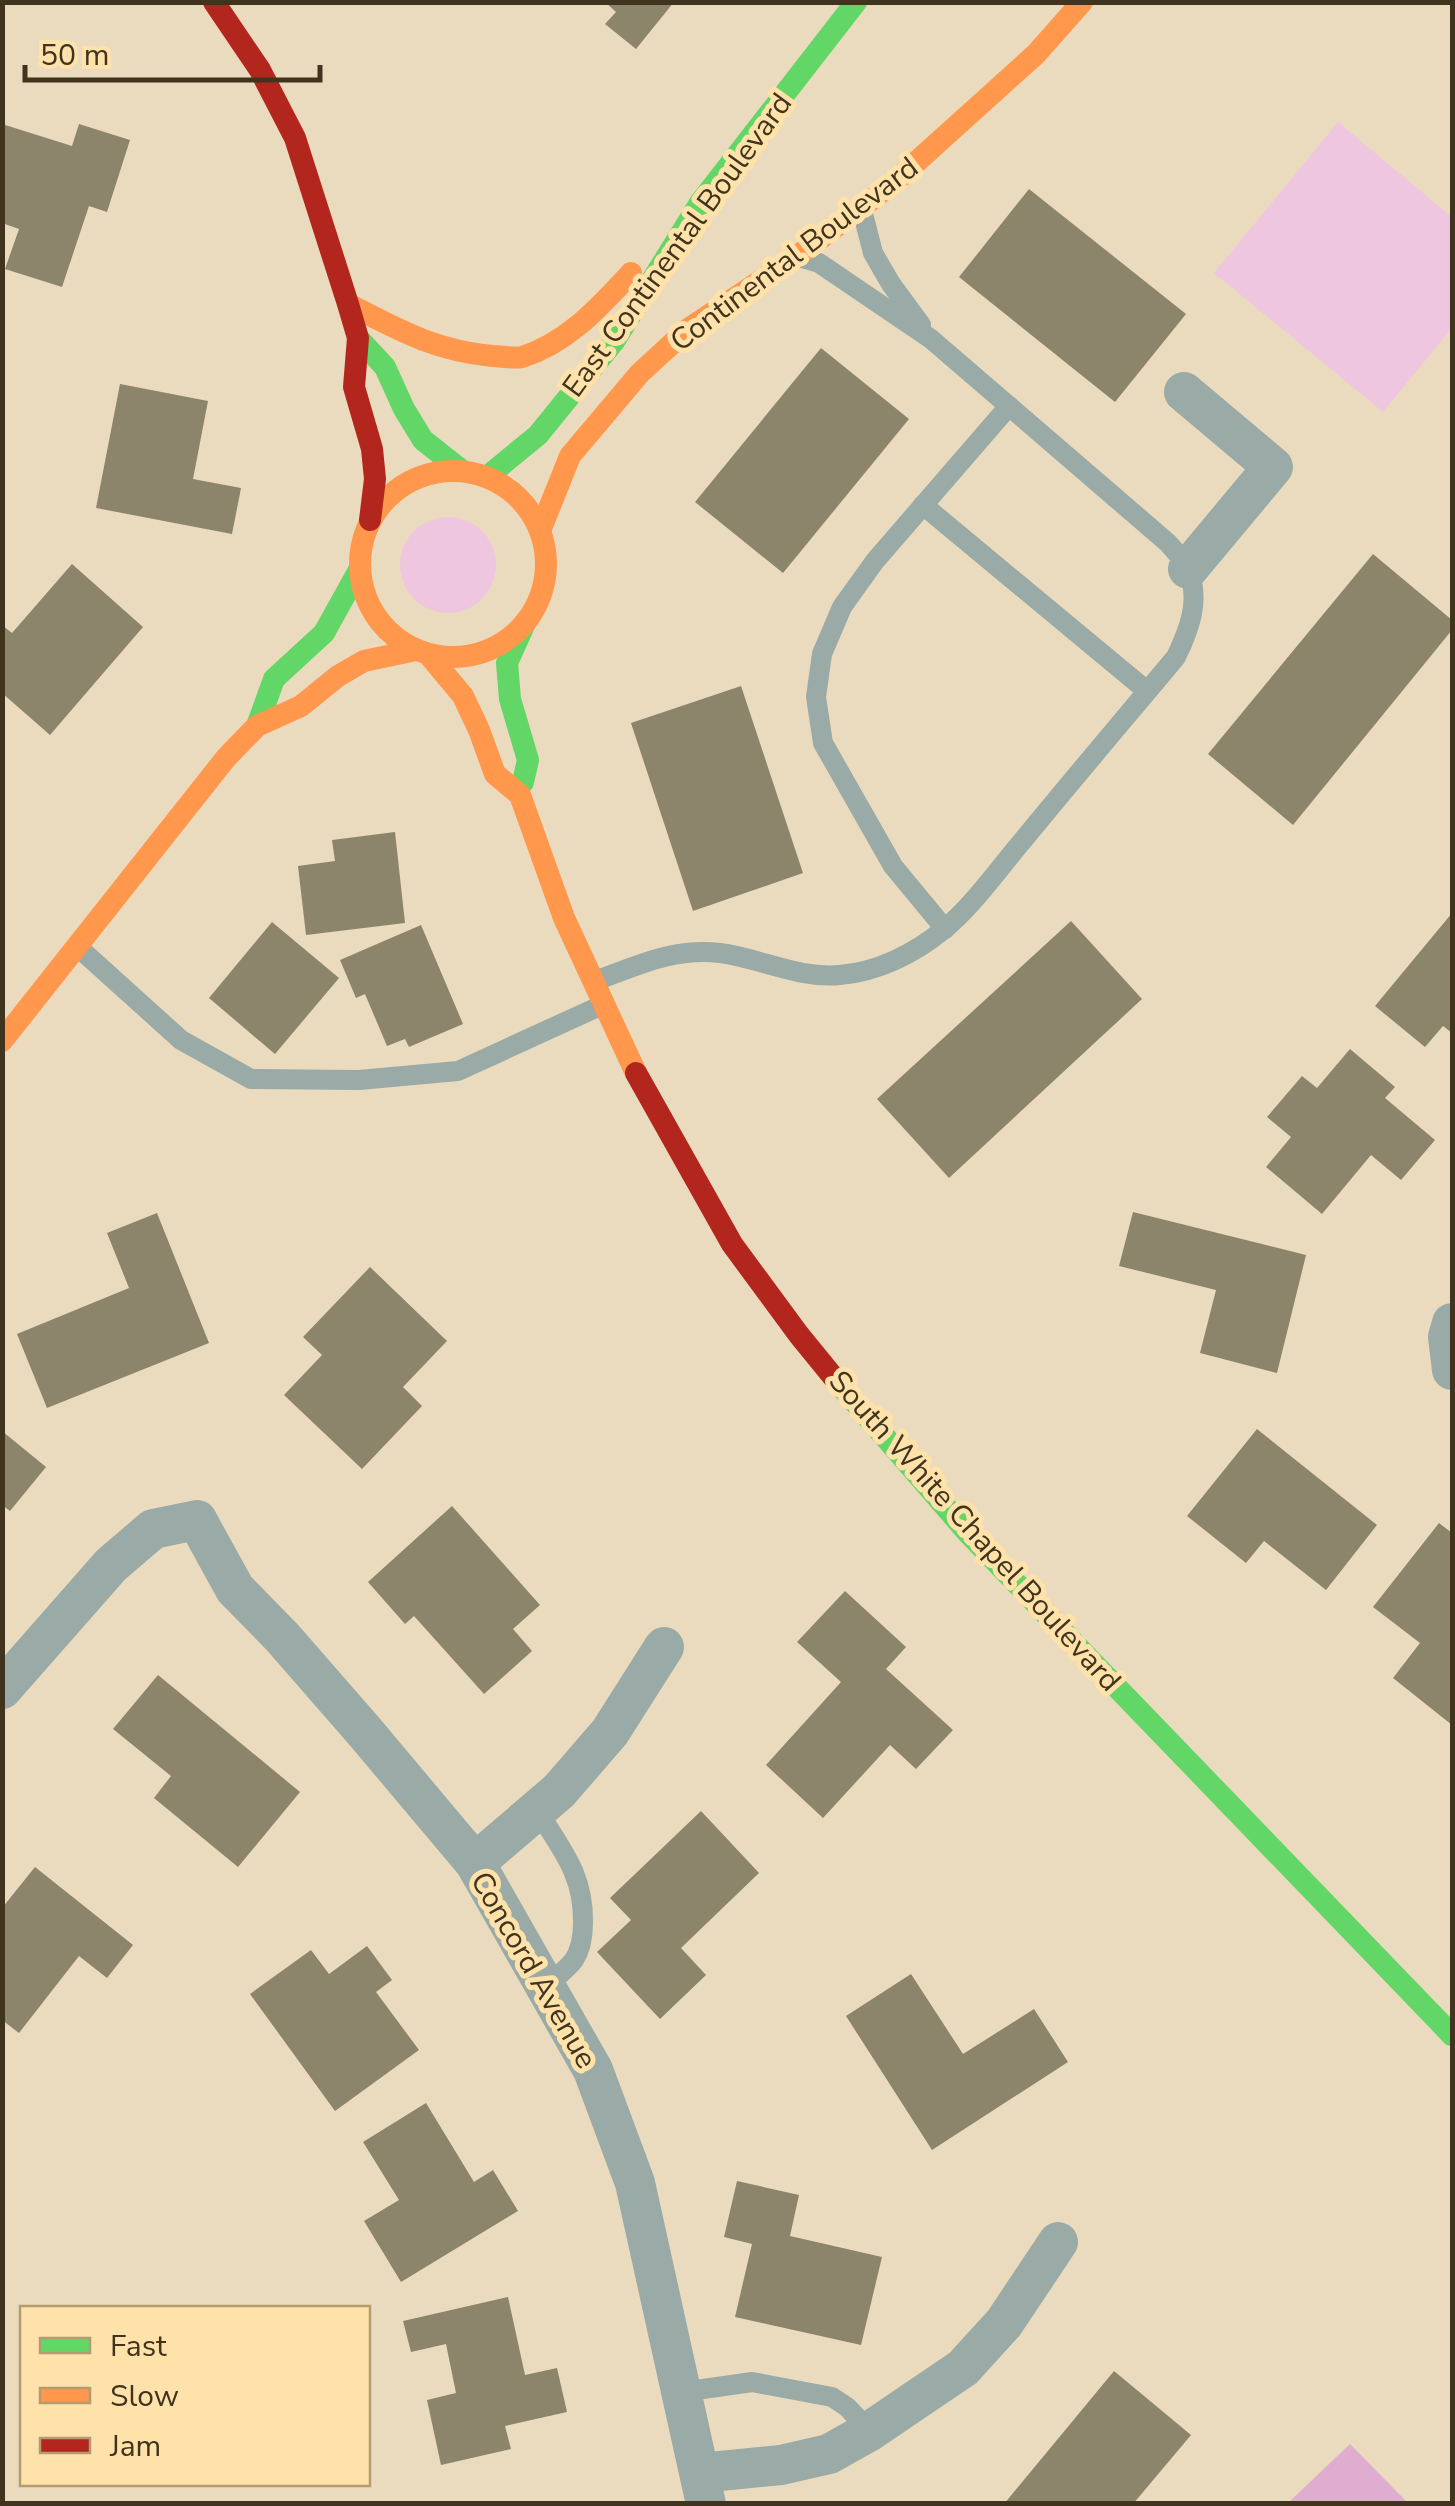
<svg xmlns="http://www.w3.org/2000/svg" width="1455" height="2506" viewBox="0 0 1455 2506" font-family="'Nunito Sans',sans-serif">
	<rect width="100%" height="100%" fill="#ebdbbe"/>
	<g fill="#efc6df">
		<path d="M1338,122L1452,217V328L1383,412L1214,273Z"/>
		<circle cx="448" cy="565" r="48"/>
	</g>
	<path fill="#deadcf" d="M1350,2444L1408,2503H1288Z"/>
	<g fill="#8c846b">
		<path d="M605,2H674L636,49L605,24L616,12Z"/>
		<path d="M2,124L72,146L79,124L130,140L107,212L89,206L62,287L5,269L19,229L2,223Z"/>
		<path d="M1029,189L1186,314L1115,402L959,277Z"/>
		<path d="M821,348L909,419L783,573L695,502Z"/>
		<path d="M120,384L208,401L193,479L241,488L232,534L96,508Z"/>
		<path d="M1373,554L1452,620V630L1293,825L1208,754Z"/>
		<path d="M72,564L143,627L50,735L2,693V625L12,633Z"/>
		<path d="M741,686L803,873L693,911L631,723Z"/>
		<path d="M395,832L405,923L306,935L298,866L335,861L332,840Z"/>
		<path d="M1452,913V1033L1443,1026L1425,1047L1375,1006Z"/>
		<path d="M1071,921L1142,999L949,1178L877,1099Z"/>
		<path d="M272,922L339,978L275,1054L209,998Z"/>
		<path d="M421,925L463,1024L409,1047L405,1039L387,1046L365,994L356,998L340,960Z"/>
		<path d="M1350,1049L1395,1087L1385,1098L1435,1140L1401,1180L1371,1155L1322,1214L1266,1167L1291,1137L1267,1117L1302,1076L1317,1088Z"/>
		<path d="M1133,1212L1306,1255L1277,1373L1200,1353L1216,1290L1119,1266Z"/>
		<path d="M157,1213L209,1343L47,1408L17,1334L129,1288L107,1233Z"/>
		<path d="M370,1267L447,1341L403,1387L422,1406L362,1469L284,1395L322,1355L303,1337Z"/>
		<path d="M1257,1429L1377,1525L1326,1590L1264,1541L1246,1563L1187,1516Z"/>
		<path d="M2,1431L46,1467L10,1511L2,1505Z"/>
		<path d="M452,1506L540,1605L513,1629L532,1651L484,1694L414,1616L405,1624L368,1582Z"/>
		<path d="M1439,1523L1452,1533V1725L1393,1678L1420,1643L1373,1607Z"/>
		<path d="M845,1591L906,1647L886,1669L953,1730L916,1769L890,1745L823,1818L766,1765L841,1682L797,1642Z"/>
		<path d="M158,1675L300,1792L238,1867L154,1798L171,1776L113,1729Z"/>
		<path d="M701,1811L759,1873L681,1948L706,1975L660,2019L597,1952L631,1920L610,1898Z"/>
		<path d="M35,1867L133,1945L107,1978L79,1956L19,2033L2,2020V1908Z"/>
		<path d="M367,1946L392,1980L376,1992L419,2050L335,2111L250,1994L311,1950L329,1974Z"/>
		<path d="M911,1974L963,2054L1034,2009L1068,2062L932,2150L846,2016Z"/>
		<path d="M426,2103L474,2182L493,2170L518,2211L401,2282L364,2221L399,2200L363,2142Z"/>
		<path d="M737,2181L799,2195L790,2236L882,2257L861,2345L735,2317L752,2244L724,2237Z"/>
		<path d="M508,2297L525,2375L557,2368L567,2412L505,2426L511,2449L441,2465L427,2400L456,2393L446,2344L411,2352L403,2321Z"/>
		<path d="M1114,2371L1191,2435L1133,2504H1004Z"/>
	</g>
	<g fill="none" stroke-linecap="round" stroke-linejoin="round">
		<g stroke="#99aaa7" stroke-width="20">
			<path d="M862,210L873,253L891,284L921,325"/>
			<path d="M923,505L1147,691"/>
			<path d="M945,929L893,866L823,743L816,697L822,654L842,607L875,561L1009,406"/>
			<path d="M79,948L181,1040L251,1079L359,1080L458,1071L600,1006"/>
			<path d="M595,981C636,966 675,947 720,953C760,958 798,979 840,975C877,972 914,954 943,930C972,907 1000,867 1024,839C1074,778 1125,718 1176,657C1189,630 1201,600 1188,570C1184,560 1175,551 1168,543L931,339L819,263L802,258"/>
			<path d="M537,1810C561,1849 584,1874 583,1923C583,1936 581,1949 574,1960C566,1970 555,1978 546,1987"/>
			<path d="M682,2392L752,2382L832,2397L847,2407L870,2431"/>
		</g>
		<g stroke="#99aaa7" stroke-width="40">
			<path d="M1184,392L1273,467L1188,569"/>
			<path d="M1452,1323L1448,1337L1452,1370"/>
			<path d="M2,1689L111,1565L153,1529L197,1520L235,1589L282,1637L364,1731L475,1863L593,2070L635,2183L706,2504"/>
			<path d="M475,1863L559,1791L610,1732L664,1647"/>
			<path d="M700,2473L781,2465L829,2454L870,2431L963,2368L1004,2323L1058,2242"/>
		</g>
		<g stroke="#63d668" stroke-width="22">
			<path d="M358,338L385,367L404,409L423,440L461,470"/>
			<path d="M488,476L538,435L615,340L700,203L856,2"/>
			<path d="M257,726L274,679L324,633L359,570"/>
			<path d="M523,782L528,760L510,699L507,663L525,623"/>
			<path d="M839,1384L968,1533L1452,2035"/>
		</g>
		<g stroke="#ff974d" stroke-width="22">
			<path d="M348,304C399,330 433,350 492,356C501,356 513,359 522,357C568,343 600,306 631,273"/>
			<circle cx="453" cy="564" r="93"/>
			<path d="M540,531L570,456L640,373L687,330L796,257L892,184L1036,54L1082,2"/>
			<path d="M428,654L463,696L479,730L495,774L520,795L564,918L636,1073"/>
			<path d="M2,1041L226,758L257,726L301,706L338,676L364,661L416,650"/>
		</g>
		<g stroke="#b3261e" stroke-width="22">
			<path d="M214,2L260,70L295,138L348,304L358,338L354,387L372,449L375,479L370,520"/>
			<path d="M636,1073L732,1244L799,1335L839,1384"/>
		</g>
	</g>
	<g text-anchor="middle" stroke-width="10" stroke-linejoin="round" paint-order="stroke">
		<g font-size="30" fill="#40341e" stroke="#ffe1aa">
			<text transform="translate(677 245) rotate(-54)" y="10">East Continental Boulevard</text>
			<text transform="translate(794 254) rotate(-37)" y="10">Continental Boulevard</text>
			<text transform="translate(975 1531) rotate(48)" y="10">South White Chapel Boulevard</text>
			<text transform="translate(534 1970) rotate(60)" y="10">Concord Avenue</text>
		</g>
	</g>
	<rect width="1455" height="2506" fill="none" stroke="#40341e" stroke-width="10"/>
	<rect x="20" y="2306" width="350" height="180" fill="#ffe1aa" stroke="#b39c72" stroke-width="2.5"/>
	<rect x="40" y="2338" width="50" height="15" fill="#63d668" stroke="#b39c72" stroke-width="2.5"/>
	<text x="110" y="2356" font-size="30" fill="#40341e">Fast</text>
	<rect x="40" y="2388" width="50" height="15" fill="#ff974d" stroke="#b39c72" stroke-width="2.5"/>
	<text x="110" y="2406" font-size="30" fill="#40341e">Slow</text>
	<rect x="40" y="2438" width="50" height="15" fill="#b3261e" stroke="#b39c72" stroke-width="2.5"/>
	<text x="110" y="2456" font-size="30" fill="#40341e">Jam</text>
	<path d="M25 65v15h295v-15" fill="none" stroke="#40341e" stroke-width="5"/>
	<text x="40" y="65" font-size="30" fill="#40341e" stroke="#ffe1aa" stroke-width="8" paint-order="stroke">50 m</text>
</svg>
